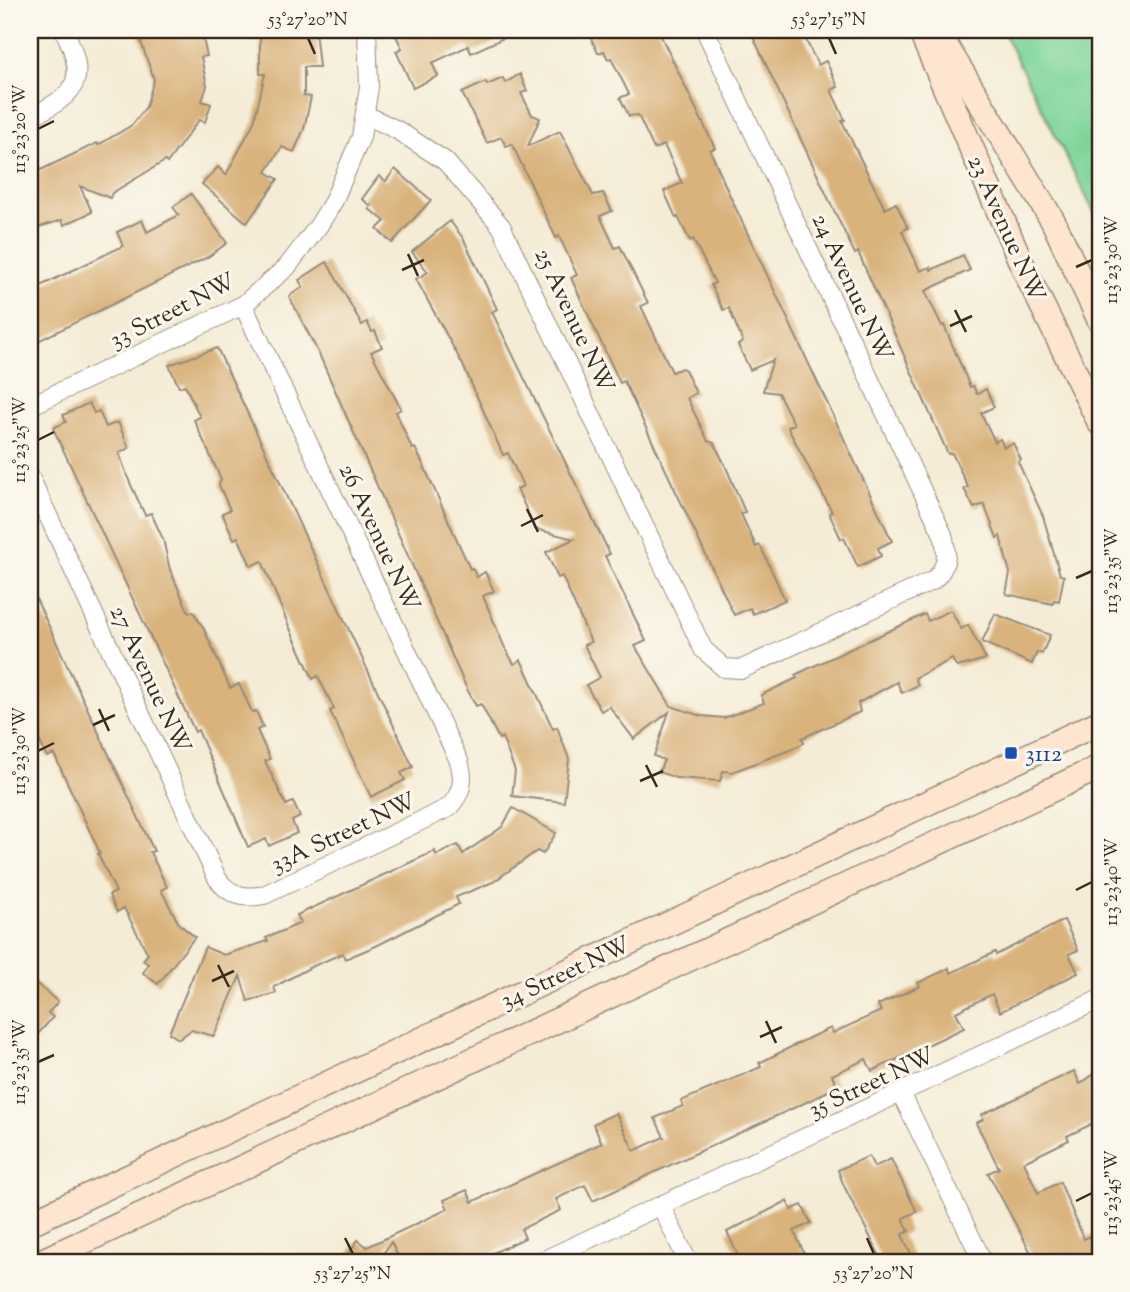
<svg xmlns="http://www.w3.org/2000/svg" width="1130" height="1292" viewBox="0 0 1130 1292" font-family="'Sorts Mill Goudy',serif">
	<rect width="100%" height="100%" fill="#fbf7ec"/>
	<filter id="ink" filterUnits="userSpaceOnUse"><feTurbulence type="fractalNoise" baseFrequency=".0143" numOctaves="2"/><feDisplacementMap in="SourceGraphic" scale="14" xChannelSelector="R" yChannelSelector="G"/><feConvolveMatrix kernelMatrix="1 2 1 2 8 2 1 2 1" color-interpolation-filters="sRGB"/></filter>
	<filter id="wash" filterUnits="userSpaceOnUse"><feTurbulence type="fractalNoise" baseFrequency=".00686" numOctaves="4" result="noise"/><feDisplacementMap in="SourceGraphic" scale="28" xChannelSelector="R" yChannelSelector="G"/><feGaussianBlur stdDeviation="1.57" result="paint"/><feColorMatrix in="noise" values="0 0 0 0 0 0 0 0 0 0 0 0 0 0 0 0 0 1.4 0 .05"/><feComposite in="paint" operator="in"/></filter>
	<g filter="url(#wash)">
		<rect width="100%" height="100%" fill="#f4ecd6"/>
		<path fill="#7cd499" stroke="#5c7f5c" stroke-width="2" d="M1002,30H1100V224Z"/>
		<g id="blocks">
			<g fill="#d9b27c">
				<path d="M137,30H201L207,56L201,57L207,86L202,101L211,104L205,122L199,120L167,163L165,161L112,193L110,198L80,186L92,212L64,225L62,220L30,230V175L97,143L98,145L132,125L146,107L154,80Z"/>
				<path d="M260,30H315L319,67H304V96L311,97L304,129L294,152L282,147L266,172L278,179L247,223L202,184L218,167L226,175L254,122L265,74H260Z"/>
				<path d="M393,30H521L471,53L468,46L432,63L438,76L413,88L396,51L402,48Z"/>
				<path d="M602,30H658L715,148L710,150L730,196L892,541L878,548L881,556L858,567L844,538L841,539L829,513L832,512L789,430L788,427L794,424L778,393L763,391L773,360L750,370L738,345L743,342L729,308L723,310L711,285L715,283L693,239L690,241L678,217L676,218L664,191L682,183L664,145L654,149L638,115L629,116L620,98L629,94L611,58L608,59L604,51L598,53L590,36Z"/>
				<path d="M750,30H801L818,65L826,61L838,87L831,90L845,120L842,121L885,209L896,203L908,228L902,231L920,271L930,267L931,270L963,255L970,270L925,291L942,326L944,325L970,387L973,386L977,394L986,389L994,407L981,413L995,442L1000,439L1004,447L1013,443L1021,460L1018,462L1043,516L1060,575L1064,576L1059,601L1054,600L1053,604L1006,594L1010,573L1000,536L997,538L984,504L974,508L964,489L968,487L952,453L948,454L858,252L855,254L830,202Z"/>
				<path d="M520,74L527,91L521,93L532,115L540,118L528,146L560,131L593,195L603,193L612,211L600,216L615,248L620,246L648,303L641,306L672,372L682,368L685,370L696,393L687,398L708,441L714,443L726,467L745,512L741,514L756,547L760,545L785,600L753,614L750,608L734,615L624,381L620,383L571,278L577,275L559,236L556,238L512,144L506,146L501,137L487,143L462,93L486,82L487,85L503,78L505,83Z"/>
				<path d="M395,169L431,200L392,243L377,229L385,221L369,209L371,206L362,199L379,176L386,181Z"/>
				<path d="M191,194L227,243L208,257L30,345V291L123,246L117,232L142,220L147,232L179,215L173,207Z"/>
				<path d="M450,221L463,238L481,275L497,309L492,312L610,554L605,556L646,641L635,646L671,706L701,716L724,718L764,703L761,695L797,678L795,675L925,614L928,621L951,610L961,629L968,625L986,659L957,667L952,659L915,678L918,685L902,693L897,682L858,703L860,712L802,738L804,743L790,750L732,772L723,771L720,781L676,778L659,772L664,760L654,756L669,712L634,739L609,706L601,711L586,685L600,677L584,645L591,642L562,576L558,578L546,552L574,539L535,529L517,489L523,486L508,453L503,455L463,365L416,279L428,272L412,252Z"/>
				<path d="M327,262L362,325L367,322L372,332L375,331L382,347L371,352L401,409L396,412L412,449L415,448L423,464L470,569L472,568L477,577L485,572L494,591L483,596L504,646L514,664L521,660L553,729L557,727L569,759L564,802L512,796L515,771L502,737L499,739L481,704L476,706L465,685L319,354L289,296L303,287L299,280Z"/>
				<path d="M217,348L413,767L401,773L405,780L371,797L330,711L334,709L318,676L313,679L288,624L262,561L251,566L238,537L234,539L222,513L230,510L219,485L221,479L194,420L200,417L185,385L179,387L169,365Z"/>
				<path d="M89,403L94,413L99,411L106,427L118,422L129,448L119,453L130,483L145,515L151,513L163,539L170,570L189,613L193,611L204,629L230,688L239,684L252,712L256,711L263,727L257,730L270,759L265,761L286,805L293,802L300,817L292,821L297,833L269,846L266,839L248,847L198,730L195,732L53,428L66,422L63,415Z"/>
				<path d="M30,586L154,851L150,852L167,887L161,890L179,924L195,937L158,984L143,973L148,964L143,960L148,954L124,908L117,912L109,895L116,892L98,854L100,853L54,754L47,757L30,720Z"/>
				<path d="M995,614L1050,635L1042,654L1037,652L1032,664L982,642Z"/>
				<path d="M513,808L556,833L543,854L537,851L493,882L456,897L459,904L376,946L345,959L343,953L309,968L274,987L276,993L248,1001L240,976L214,1036L191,1030L179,1039L169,1033L205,947L224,955L268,941L266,938L301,923L297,915L435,851L436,855L458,845L463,854L502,827Z"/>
				<path d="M1064,920L1078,950L1069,954L1078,973L1000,1012L992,994L956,1012L964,1028L872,1071L866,1059L832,1075L837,1086L815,1098L593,1201L585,1185L556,1199L561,1210L521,1229L525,1238L482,1258L473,1262H401L391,1242L381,1257L389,1262H334L346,1257L358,1240L367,1247L448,1209L444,1200L467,1190L472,1202L602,1143L593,1124L616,1113L634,1151L664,1137L655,1118L683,1106L681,1101L761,1067L759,1063L813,1036L831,1028L833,1033L881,1011L878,1005L920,986L918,983L949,968L951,973L995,952L996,955Z"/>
				<path d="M30,978L58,1002L48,1013L53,1017L30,1043Z"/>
				<path d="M1100,1070V1120L1067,1136L1069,1140L1024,1162L1038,1193L1060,1182L1084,1239L1095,1234L1100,1254L1083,1262H1036L988,1173L999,1168L976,1123L984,1119L981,1115L1074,1071L1080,1084Z"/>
				<path d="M869,1156L874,1167L891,1159L917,1212L903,1218L909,1231L902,1235L915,1262H883L844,1186L838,1170Z"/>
				<path d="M787,1201L791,1210L802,1205L811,1223L794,1231L808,1262H741L727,1232Z"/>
			</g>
		</g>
	</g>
	<g filter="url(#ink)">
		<use href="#blocks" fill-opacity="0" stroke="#988b7a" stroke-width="2"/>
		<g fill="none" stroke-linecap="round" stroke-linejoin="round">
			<defs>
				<g id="minor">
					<path d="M366,115L397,130L445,161L501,226L703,649L724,668L742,669L932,581C948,568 948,554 943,535L705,30"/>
					<path d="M30,117C78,94 88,80 64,30"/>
					<path d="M30,406L243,305L287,267L319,225L333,202L361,137L369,87L367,30"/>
					<path d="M30,477L217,878C229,896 244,899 264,895L448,808C462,794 465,780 459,761L243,305"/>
					<path d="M902,1095L983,1262"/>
					<path d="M662,1208L688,1262"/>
					<path d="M540,1262L1100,999"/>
				</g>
				<g id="secondary">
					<path d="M920,30L1024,269L1100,423"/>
					<path d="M936,30L1053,221L1100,321"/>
					<path d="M30,1223L1100,722"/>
					<path d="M40,1262L1100,767"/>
				</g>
			</defs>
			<use href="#minor" stroke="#988b7a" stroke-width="20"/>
			<use href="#secondary" stroke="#988b7a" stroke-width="27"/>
			<use href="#minor" stroke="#fff" stroke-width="18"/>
			<use href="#secondary" stroke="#fde5d0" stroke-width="24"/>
		</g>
	</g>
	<path fill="none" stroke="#3b2a1e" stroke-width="2.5" d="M308,38L315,54M829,38L836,54M38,129L54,121M408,254L418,276M1076,267L1092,260M402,270L424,260M955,310L966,332M950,326L972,316M38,440L54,432M527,509L538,532M521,526L543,515M1076,578L1092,571M99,709L109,731M93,725L115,715M38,751L54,743M646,765L657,787M640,781L663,771M1076,890L1092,882M218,965L229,987M212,981L234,971M766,1021L776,1043M760,1037L782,1027M38,1062L54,1055M1076,1201L1092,1193M345,1238L353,1254M867,1238L874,1254"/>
	<rect fill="#1a4fb4" stroke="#fbf7ec" stroke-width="2.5" x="1004" y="746" width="14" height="14" rx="3.5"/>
	<g text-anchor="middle" stroke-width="6" stroke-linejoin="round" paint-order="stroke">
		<g font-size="24" fill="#3b2a1e" stroke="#fbf7ec">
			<text transform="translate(1007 228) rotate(66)" y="8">23 Avenue NW</text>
			<text transform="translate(853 287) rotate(65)" y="8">24 Avenue NW</text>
			<text transform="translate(172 310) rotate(-27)" y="8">33 Street NW</text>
			<text transform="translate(575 320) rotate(65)" y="8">25 Avenue NW</text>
			<text transform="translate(380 537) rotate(65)" y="8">26 Avenue NW</text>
			<text transform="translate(151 679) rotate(65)" y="8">27 Avenue NW</text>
			<text transform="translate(343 832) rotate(-25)" y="8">33A Street NW</text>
			<text transform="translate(565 972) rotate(-25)" y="8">34 Street NW</text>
			<text transform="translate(871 1082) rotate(-25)" y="8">35 Street NW</text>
		</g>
		<g font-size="24" fill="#164399" stroke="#fbf7ec" text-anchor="start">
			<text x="1025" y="761">3112</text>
		</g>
	</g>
	<rect width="1130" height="1292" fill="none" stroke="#fbf7ec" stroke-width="77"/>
	<rect x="38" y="38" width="1054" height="1216" fill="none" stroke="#3b2a1e" stroke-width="2.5"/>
	<g font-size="18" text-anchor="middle" fill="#3b2a1e">
		<text x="308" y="25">53°27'20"N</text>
		<text x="829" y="25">53°27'15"N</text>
		<text transform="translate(19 129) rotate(-90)" y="6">113°23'20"W</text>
		<text transform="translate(1111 260) rotate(-90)" y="6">113°23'30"W</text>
		<text transform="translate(19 440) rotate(-90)" y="6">113°23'25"W</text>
		<text transform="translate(1111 571) rotate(-90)" y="6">113°23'35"W</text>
		<text transform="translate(19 751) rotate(-90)" y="6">113°23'30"W</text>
		<text transform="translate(1111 882) rotate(-90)" y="6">113°23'40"W</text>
		<text transform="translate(19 1062) rotate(-90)" y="6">113°23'35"W</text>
		<text transform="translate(1111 1193) rotate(-90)" y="6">113°23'45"W</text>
		<text x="353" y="1279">53°27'25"N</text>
		<text x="874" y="1279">53°27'20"N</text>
	</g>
</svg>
